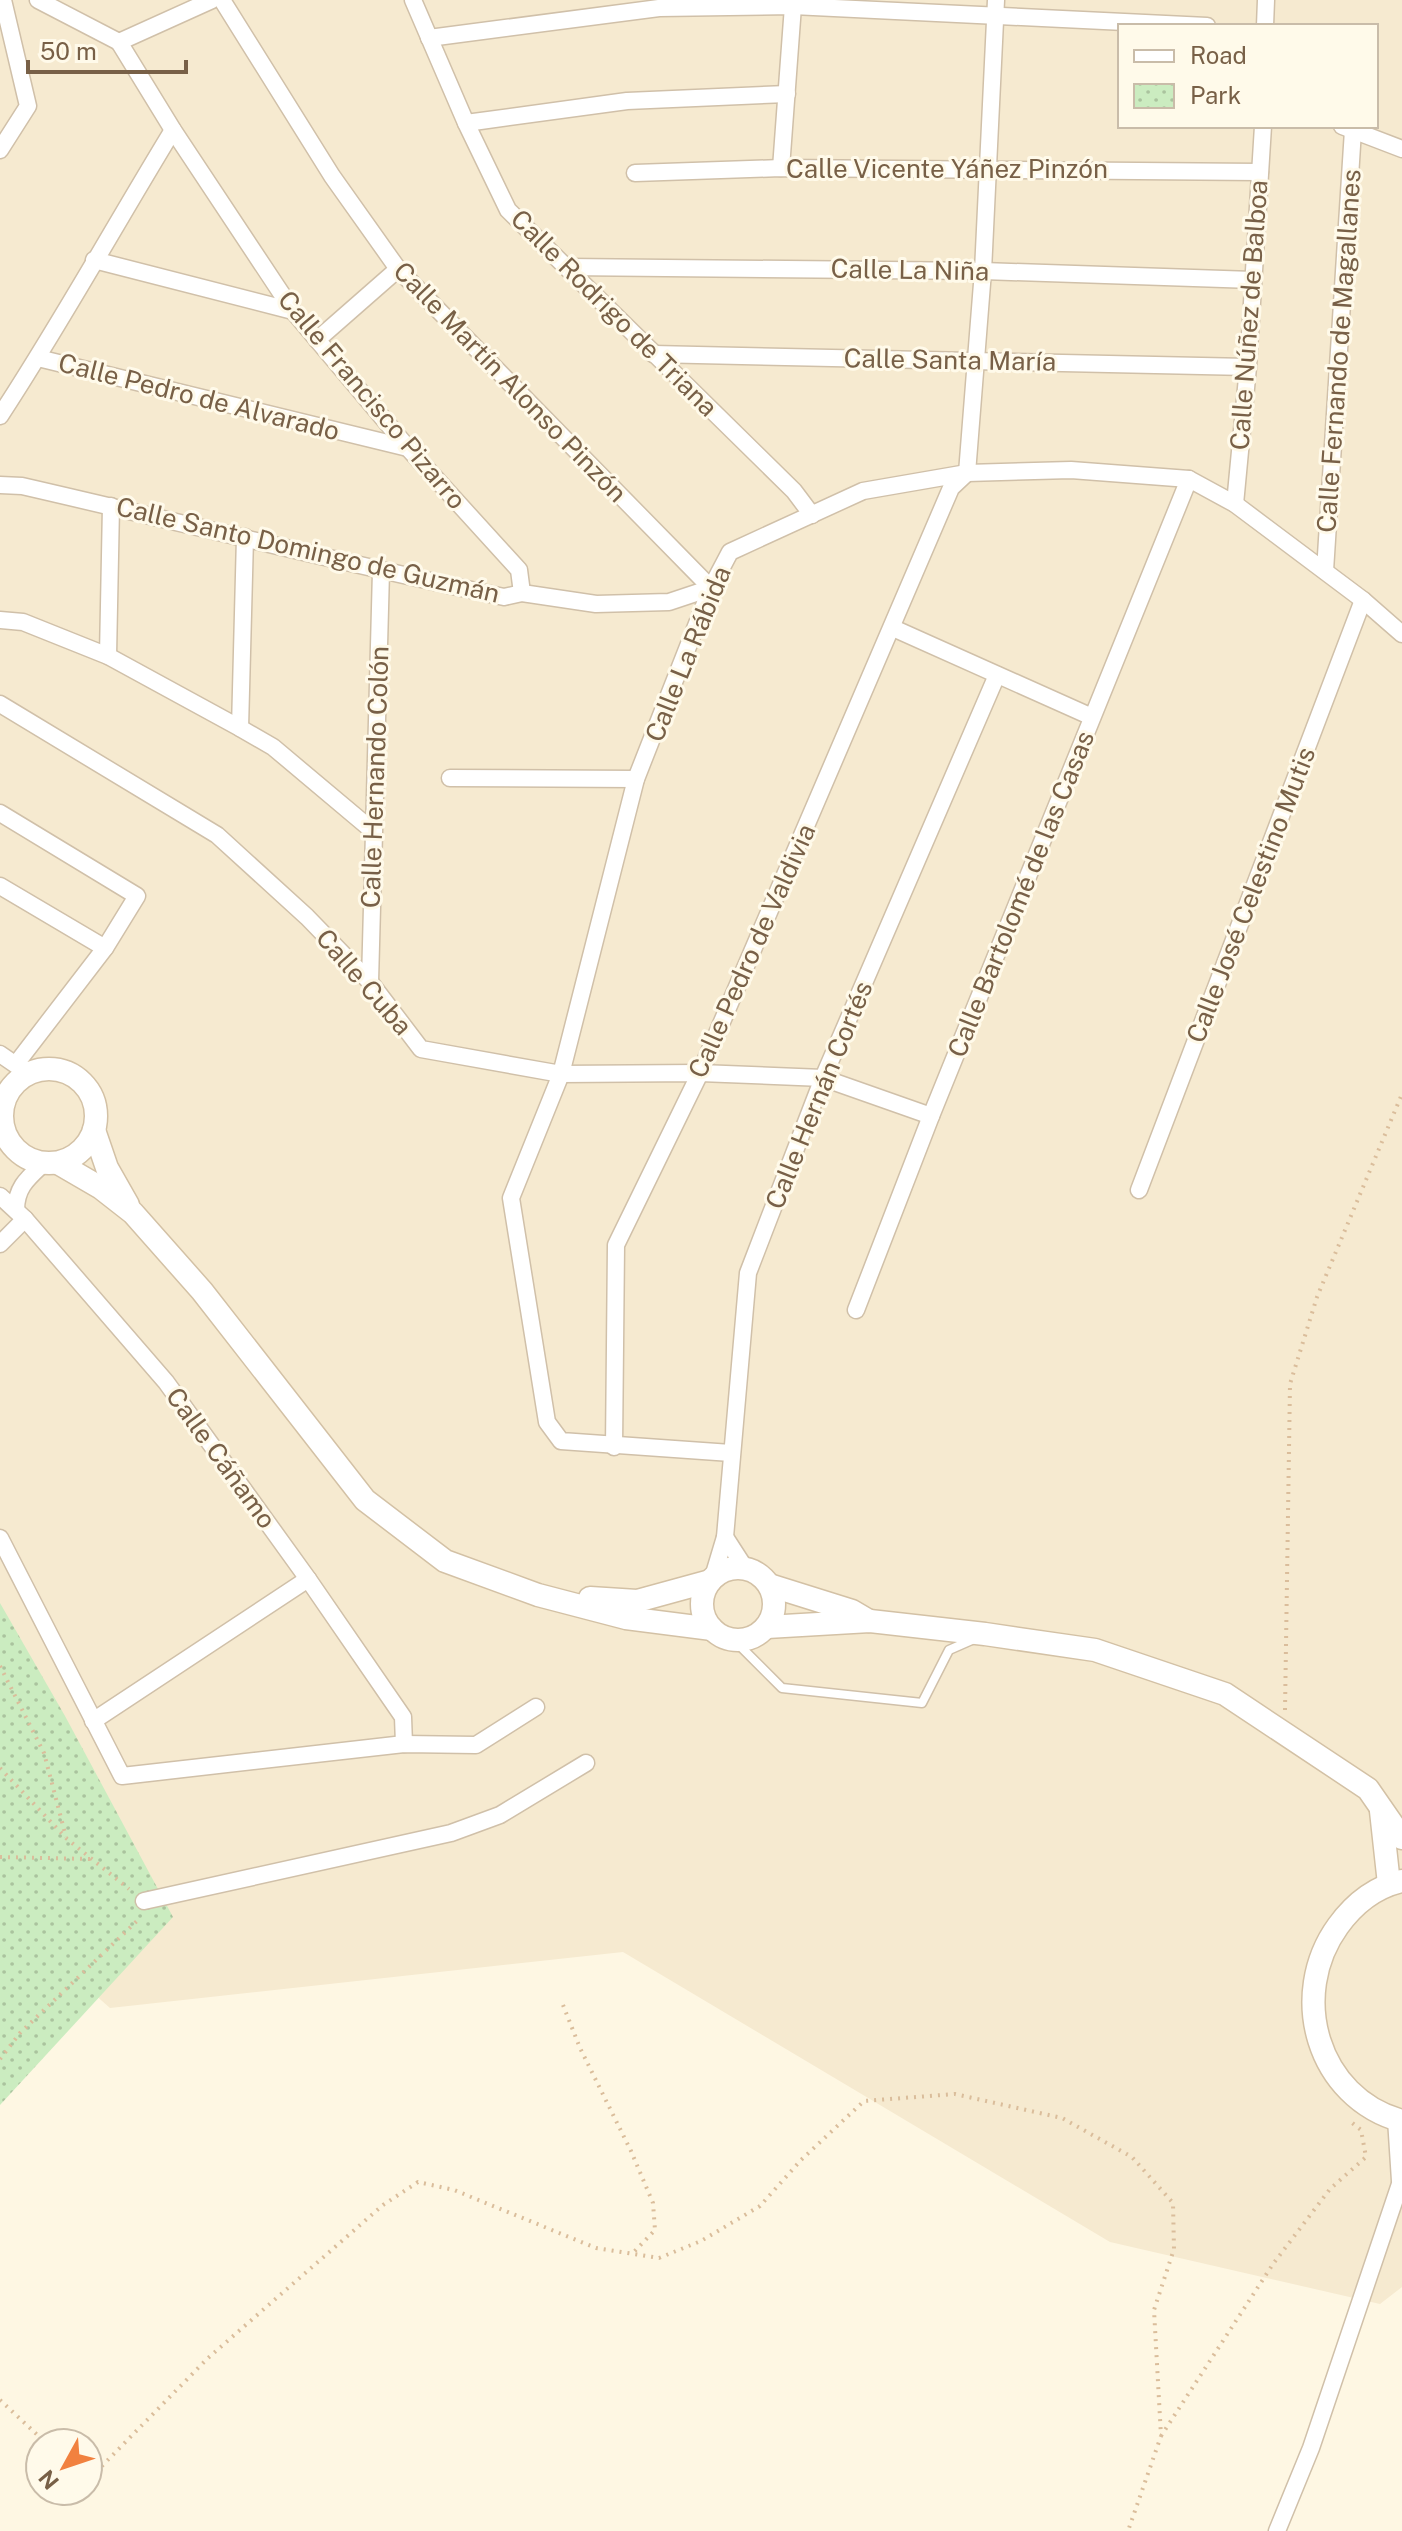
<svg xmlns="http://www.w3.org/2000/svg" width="1402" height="2531" viewBox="0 0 1402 2531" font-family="'Public Sans',sans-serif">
	<defs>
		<pattern id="park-dots" width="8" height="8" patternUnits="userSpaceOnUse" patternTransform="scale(2)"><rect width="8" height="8" fill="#cbecc0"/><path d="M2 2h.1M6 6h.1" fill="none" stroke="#aac39e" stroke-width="1.8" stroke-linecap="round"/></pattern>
	</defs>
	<rect width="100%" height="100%" fill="#fef7e3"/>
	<path fill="#f6ead0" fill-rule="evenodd" d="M0,0H1402V2287L1380,2304L1110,2242L623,1952L110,2008L0,1911ZM1120,26H1376V126H1120Z"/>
	<path fill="url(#park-dots)" d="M0,1603L65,1716L173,1917L0,2105Z"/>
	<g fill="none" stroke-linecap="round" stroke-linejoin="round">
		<defs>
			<path id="lane" d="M734,1640L782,1688L922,1703L949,1650L974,1639"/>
			<g id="street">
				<path d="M38,0L119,42"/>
				<path d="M413,0L466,123L508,210L794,491L812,515"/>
				<path d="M1265,26L1266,0"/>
				<path d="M429,38L659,8L793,6L1207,26"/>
				<path d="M119,42L173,130L293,311L408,448L519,570L522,593"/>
				<path d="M119,42L212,0"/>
				<path d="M466,123L627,101L787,94"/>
				<path d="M1342,126L1402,149"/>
				<path d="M0,150L28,106L3,0"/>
				<path d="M781,168L793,6"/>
				<path d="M635,173L781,168L1260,172"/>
				<path d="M94,260L293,311"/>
				<path d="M567,267L983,271L1253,280"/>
				<path d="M317,340L398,269"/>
				<path d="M653,354L1248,367"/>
				<path d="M38,358L408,448"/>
				<path d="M0,416C61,323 115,225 173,130"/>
				<path d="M0,485L22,486C183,523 343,563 504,597L522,593L596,604L669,602L711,588L398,269L332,176L222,0"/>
				<path d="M1235,504L1248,367L1263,126"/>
				<path d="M1325,571L1353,130"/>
				<path d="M0,620L23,622L108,656L240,728L273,747L373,831"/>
				<path d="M893,628L1092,717"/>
				<path d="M108,656L111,506"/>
				<path d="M0,704L217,835L307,917L370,982L421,1049L561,1074L700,1073L823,1078L931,1116"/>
				<path d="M240,728L245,537"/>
				<path d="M450,778L636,779"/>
				<path d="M0,813L137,896L105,948L16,1064"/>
				<path d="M0,886L105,948"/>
				<path d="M370,982L381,571"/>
				<path d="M0,1054L29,1074"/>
				<path d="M0,1127L3,1125"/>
				<path d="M1139,1190L1363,600"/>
				<path d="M0,1196L25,1219L166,1382L308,1579L403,1717L404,1744"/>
				<path d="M16,1210C16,1187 28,1178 44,1163"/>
				<path d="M0,1244L25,1219"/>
				<path d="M856,1310L931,1116L1189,479"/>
				<path d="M614,1447L616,1245L700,1073L951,488L967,473L983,271L996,0"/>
				<path d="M731,1453L561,1441L547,1422L511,1198L561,1074L636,779L711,588L730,552L863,491L967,473L1071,470L1189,479L1235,504L1363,600L1402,634"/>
				<path d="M725,1537L745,1568"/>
				<path d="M0,1538L122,1776L404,1744L476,1745L536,1707"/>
				<path d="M713,1577L725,1537L748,1273L823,1078L997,675"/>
				<path d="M93,1721L308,1579"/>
				<path d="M144,1901L451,1833L500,1815L586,1763"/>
				<path d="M1396,2119L1400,2181"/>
				<path d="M1277,2531L1311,2448L1402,2178"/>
			</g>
			<g id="secondary">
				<circle cx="49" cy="1116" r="47"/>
				<path d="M94,1130L107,1168L128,1205"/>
				<path d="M58,1163L101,1188L133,1213L202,1291L365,1500L445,1561L538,1595L626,1618L712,1629"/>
				<circle cx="738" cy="1604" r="36"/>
				<path d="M769,1585L852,1611L869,1621"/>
				<path d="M590,1598L637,1601L710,1581"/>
				<path d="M767,1627L870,1621L985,1634L1095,1650L1225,1694L1368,1789L1402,1838"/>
				<path d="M1381,1811L1389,1884"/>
				<path d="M1402,1881C1375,1887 1354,1904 1338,1926C1288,1995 1317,2098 1402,2121"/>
			</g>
		</defs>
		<use href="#lane" stroke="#d0c0a9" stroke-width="11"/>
		<use href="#street" stroke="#d0c0a9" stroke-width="19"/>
		<use href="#secondary" stroke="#d3c1a5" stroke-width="25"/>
		<g stroke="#dabd9b" stroke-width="4" stroke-dasharray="2 6" stroke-linecap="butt">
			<path d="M0,1666L44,1753L66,1837"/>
			<path d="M1285,1710L1290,1384L1317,1297L1402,1094"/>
			<path d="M0,1768L67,1839L129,1889"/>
			<path d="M0,1857L90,1859"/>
			<path d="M563,2005L580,2048L631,2151L653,2203L655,2230L632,2254"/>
			<path d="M0,2059L20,2033L139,1919"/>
			<path d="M0,2400L46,2443"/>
			<path d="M1161,2436L1273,2264L1330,2189L1366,2157L1361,2130L1351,2122"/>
			<path d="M88,2473L97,2471L208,2358L383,2205L418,2182L454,2190L596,2248L659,2258L701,2241L760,2206L801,2160L864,2101L955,2094L1062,2118L1132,2157L1173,2203L1174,2249L1154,2310L1161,2436L1128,2531"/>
		</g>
		<use href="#lane" stroke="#fff" stroke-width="8"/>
		<use href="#street" stroke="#fff" stroke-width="16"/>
		<use href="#secondary" stroke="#fff" stroke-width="22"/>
	</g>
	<g text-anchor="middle" stroke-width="6" stroke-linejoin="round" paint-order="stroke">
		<g font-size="26" fill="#786047" stroke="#fffaea">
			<text x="947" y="178">Calle Vicente Yáñez Pinzón</text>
			<text transform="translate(910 270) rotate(1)" y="9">Calle La Niña</text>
			<text transform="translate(614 313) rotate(45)" y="9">Calle Rodrigo de Triana</text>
			<text transform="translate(1249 315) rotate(-86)" y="9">Calle Núñez de Balboa</text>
			<text transform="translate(1339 351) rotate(-86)" y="9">Calle Fernando de Magallanes</text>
			<text transform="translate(950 360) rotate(1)" y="9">Calle Santa María</text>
			<text transform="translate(510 382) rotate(46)" y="9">Calle Martín Alonso Pinzón</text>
			<text transform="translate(199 397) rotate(14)" y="9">Calle Pedro de Alvarado</text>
			<text transform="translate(372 400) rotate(50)" y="9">Calle Francisco Pizarro</text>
			<text transform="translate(308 550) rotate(13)" y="9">Calle Santo Domingo de Guzmán</text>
			<text transform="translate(688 654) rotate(-68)" y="9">Calle La Rábida</text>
			<text transform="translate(375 777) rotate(-88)" y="9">Calle Hernando Colón</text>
			<text transform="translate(1021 894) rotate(-68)" y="9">Calle Bartolomé de las Casas</text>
			<text transform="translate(1251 895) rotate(-69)" y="9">Calle José Celestino Mutis</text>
			<text transform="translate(752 951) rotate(-66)" y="9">Calle Pedro de Valdivia</text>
			<text transform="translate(364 982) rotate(49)" y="9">Calle Cuba</text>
			<text transform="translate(819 1095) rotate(-68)" y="9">Calle Hernán Cortés</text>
			<text transform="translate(221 1458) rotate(54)" y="9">Calle Cáñamo</text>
		</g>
	</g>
	<rect x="1118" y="24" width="260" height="104" fill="#fffaea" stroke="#c9bca9" stroke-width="2"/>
	<rect x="1134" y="50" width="40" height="12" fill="#ffffff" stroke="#c9bca9" stroke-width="2"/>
	<text x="1190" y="64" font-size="24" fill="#786047">Road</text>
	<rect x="1134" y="84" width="40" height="24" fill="url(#park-dots)" stroke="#c9bca9" stroke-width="2"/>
	<text x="1190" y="104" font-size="24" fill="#786047">Park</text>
	<g transform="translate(64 2467) rotate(230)"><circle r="38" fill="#fffaea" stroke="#c9bca9" stroke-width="2"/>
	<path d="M0-6L14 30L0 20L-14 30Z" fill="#f1813f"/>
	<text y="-12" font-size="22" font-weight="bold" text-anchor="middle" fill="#786047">N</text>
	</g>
	<path d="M28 60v12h158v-12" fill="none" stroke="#786047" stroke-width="4"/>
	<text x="40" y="60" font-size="24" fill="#786047" stroke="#fffaea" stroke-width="6" paint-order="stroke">50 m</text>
</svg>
